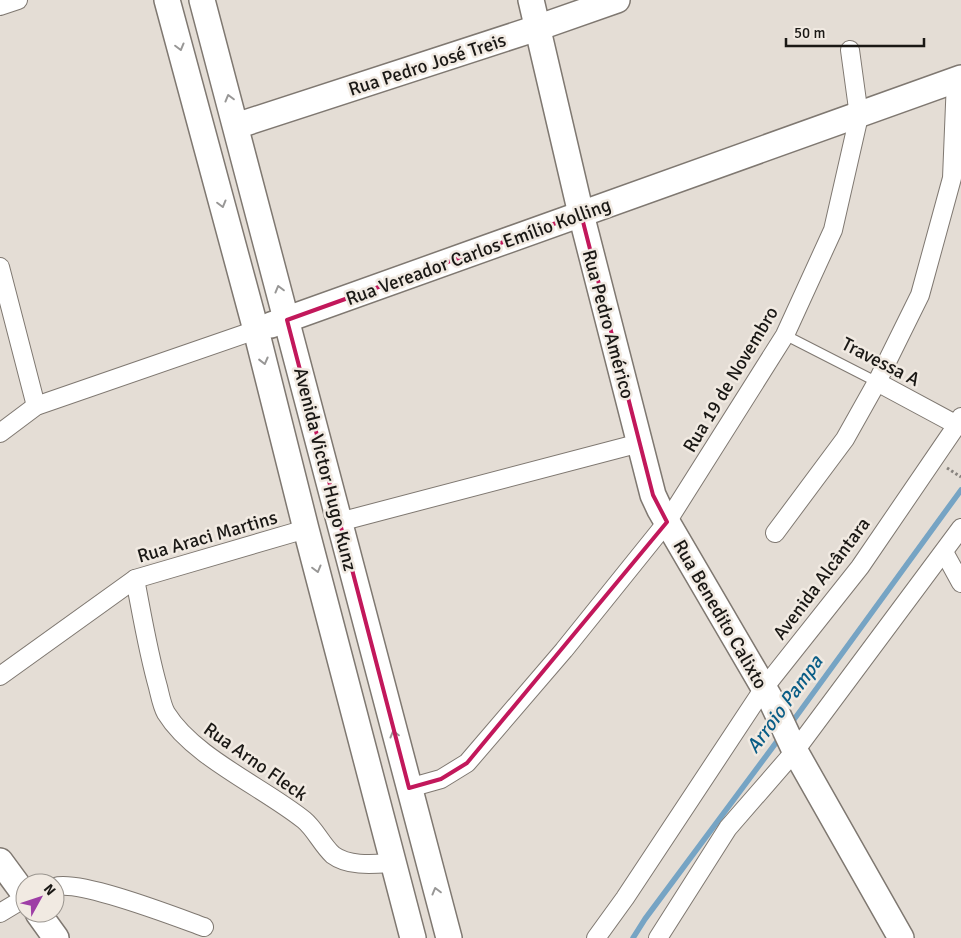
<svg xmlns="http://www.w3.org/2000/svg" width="961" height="938" viewBox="0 0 961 938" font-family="Signika,sans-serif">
	<rect width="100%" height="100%" fill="#e4ddd5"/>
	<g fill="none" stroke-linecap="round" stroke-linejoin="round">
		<g stroke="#76a4c4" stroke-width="5.5">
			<path d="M790,725L961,490"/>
			<path d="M633,938L645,919L781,736"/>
		</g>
		<defs>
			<path id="lane" d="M785,335L877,382"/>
			<g id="street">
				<path d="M0,6L18,0"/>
				<path d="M0,267L36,406"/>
				<path d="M877,382L957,425"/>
				<path d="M0,433L36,406L256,330"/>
				<path d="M339,522L640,443"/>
				<path d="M775,533L845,439L877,382L920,295L952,178L956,80"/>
				<path d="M944,552L961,583"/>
				<path d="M135,579C142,615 148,652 158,687C160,695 162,706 166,713C193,757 263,787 304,820C315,829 322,845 333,855C349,867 375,864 393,863"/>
				<path d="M0,676L135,579L306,529"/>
				<path d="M409,788L441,779L467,763L564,650L667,522L785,335L833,230L859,116L850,50"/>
				<path d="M55,887C79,879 176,917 204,927"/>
				<path d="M0,913L25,898"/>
				<path d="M596,938L625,898L764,688L860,567L957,425L961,417"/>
				<path d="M658,938L728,828L795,751L961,528"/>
			</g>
			<g id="secondary">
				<path d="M167,0L256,330L306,529L413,938"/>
				<path d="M202,0L449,938"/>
				<path d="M531,0L581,214L653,495L660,510L771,700L795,751L901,938"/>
				<path d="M236,126L537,28L617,0"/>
				<path d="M271,325L961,78"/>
				<path d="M0,861L25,895"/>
				<path d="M38,913L56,938"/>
			</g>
		</defs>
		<use href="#lane" stroke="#7f7871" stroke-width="11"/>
		<use href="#street" stroke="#7f7871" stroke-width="20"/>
		<use href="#secondary" stroke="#7f7871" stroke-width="28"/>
		<path stroke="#87827d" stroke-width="3" stroke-dasharray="2.5 2.5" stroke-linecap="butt" d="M947,468L961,477"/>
		<use href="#lane" stroke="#fff" stroke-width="9"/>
		<use href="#street" stroke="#fff" stroke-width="18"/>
		<use href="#secondary" stroke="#fff" stroke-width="25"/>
	</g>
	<defs><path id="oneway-chevron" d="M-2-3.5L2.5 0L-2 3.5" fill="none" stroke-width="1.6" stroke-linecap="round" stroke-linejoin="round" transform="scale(1.25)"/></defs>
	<g stroke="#989796">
		<use href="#oneway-chevron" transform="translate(180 47) rotate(75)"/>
		<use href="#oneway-chevron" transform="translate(229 98) rotate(-105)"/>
		<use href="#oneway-chevron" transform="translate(222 204) rotate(75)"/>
		<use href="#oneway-chevron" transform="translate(279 289) rotate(-105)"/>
		<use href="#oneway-chevron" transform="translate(264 361) rotate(76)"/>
		<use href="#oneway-chevron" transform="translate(317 569) rotate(75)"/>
		<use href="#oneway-chevron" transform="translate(394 734) rotate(-105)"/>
		<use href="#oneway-chevron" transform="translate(436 891) rotate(-105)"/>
	</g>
	<path fill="none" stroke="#c2185b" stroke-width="4" stroke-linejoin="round" d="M581,214L653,495L667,522L467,763L441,779L409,788L287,320Z"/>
	<g text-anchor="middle" stroke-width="5" stroke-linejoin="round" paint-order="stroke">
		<g font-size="19" fill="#1a1815" stroke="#f1eae2">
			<text transform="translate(427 64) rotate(-18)" y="7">Rua Pedro José Treis</text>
			<text transform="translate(478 251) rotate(-20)" y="7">Rua Vereador Carlos Emílio Kolling</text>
			<text transform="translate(609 324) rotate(75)" y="7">Rua Pedro Américo</text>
			<text transform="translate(881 361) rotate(27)" y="7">Travessa A</text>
			<text transform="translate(730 379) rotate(-59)" y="7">Rua 19 de Novembro</text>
			<text transform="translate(326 469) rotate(76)" y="7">Avenida Victor Hugo Kunz</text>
			<text transform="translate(207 536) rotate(-16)" y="7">Rua Araci Martins</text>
			<text transform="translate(821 578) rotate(-53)" y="7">Avenida Alcântara</text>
			<text transform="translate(721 614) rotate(60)" y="7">Rua Benedito Calixto</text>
			<text transform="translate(256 761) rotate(35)" y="7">Rua Arno Fleck</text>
		</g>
		<g font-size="20" font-style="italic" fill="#095d86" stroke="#f1eae2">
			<text transform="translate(784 704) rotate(-54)" y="7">Arroio Pampa</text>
		</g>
	</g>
	<g transform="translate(40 898) rotate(50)"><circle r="24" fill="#f1eae2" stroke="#9b9690"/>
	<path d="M0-4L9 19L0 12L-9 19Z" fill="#9e3ea6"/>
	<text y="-8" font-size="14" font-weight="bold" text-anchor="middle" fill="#1a1815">N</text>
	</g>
	<path d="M786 38v8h138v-8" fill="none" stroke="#1a1815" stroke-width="2.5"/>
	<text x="794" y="38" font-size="15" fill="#1a1815" stroke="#f1eae2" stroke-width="4" paint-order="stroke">50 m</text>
</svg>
